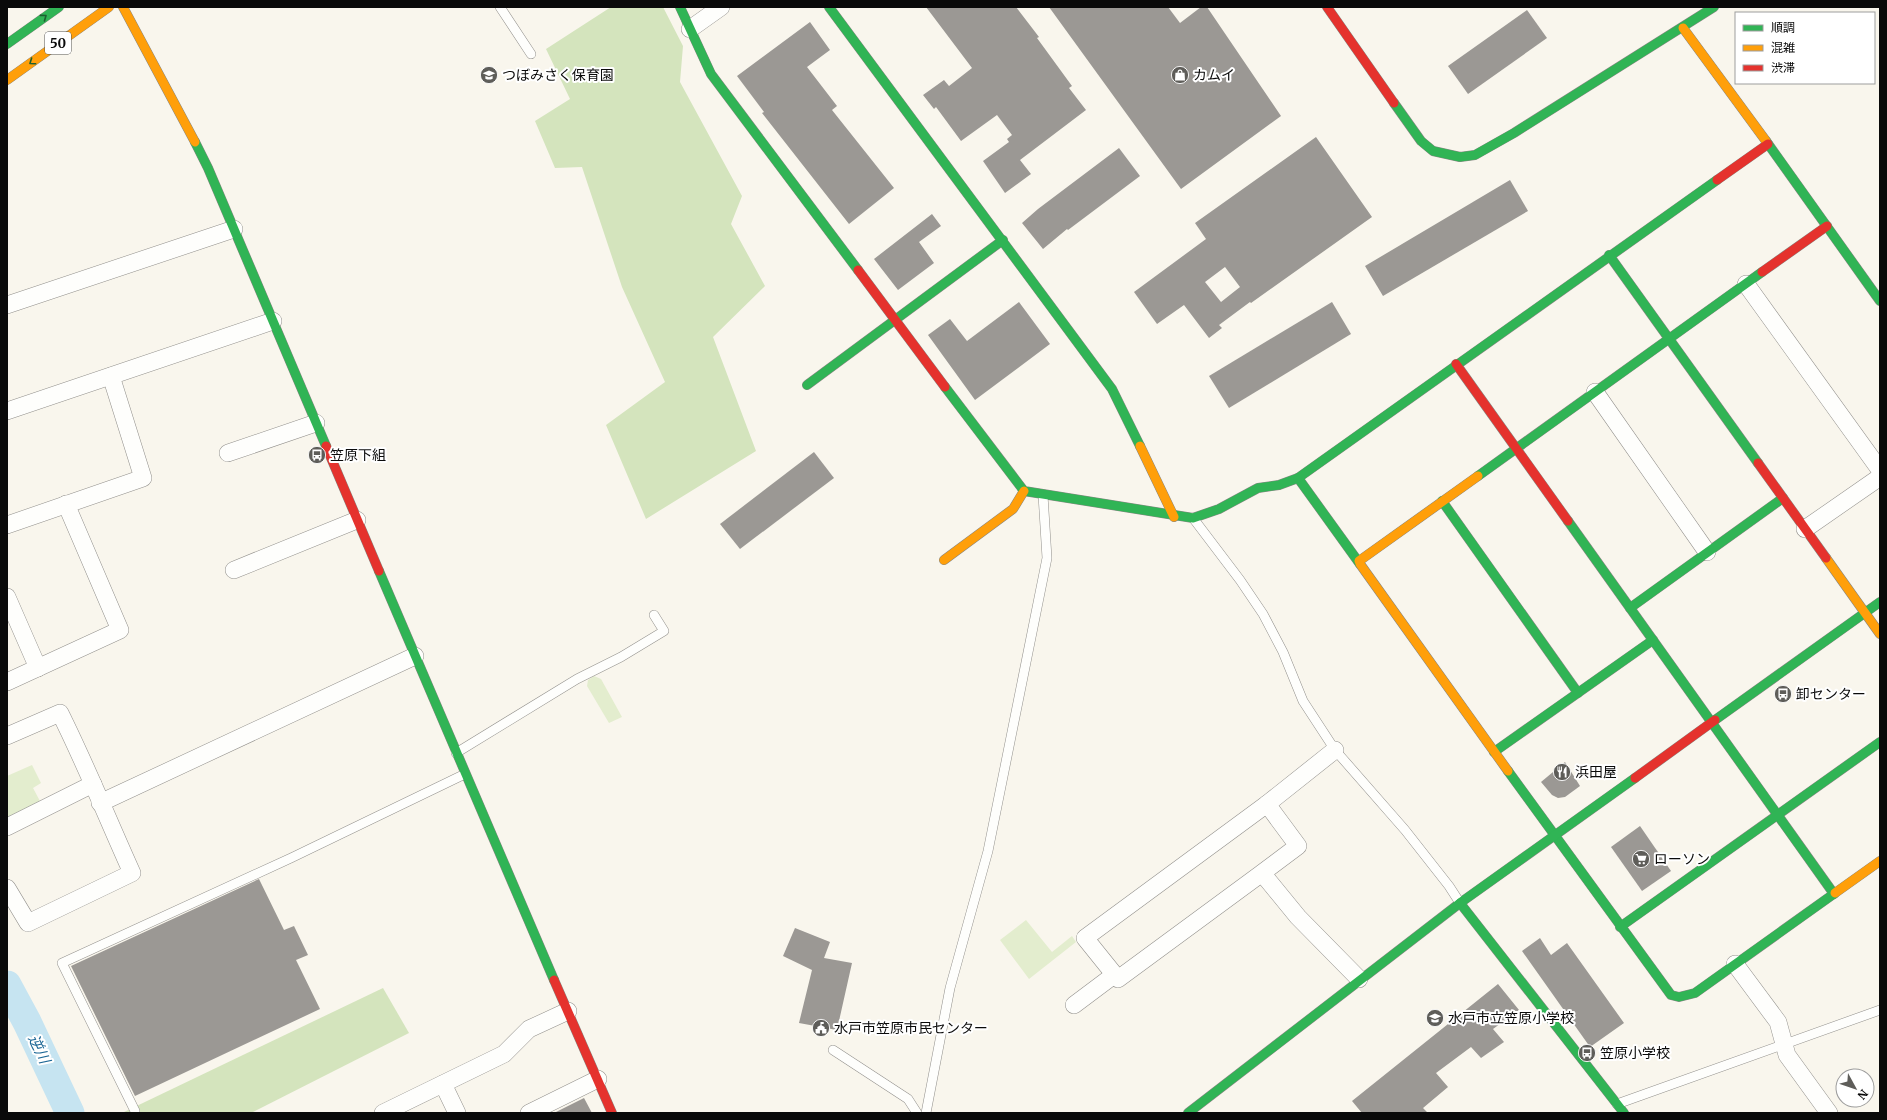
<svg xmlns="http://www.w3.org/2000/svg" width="1887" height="1120" viewBox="0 0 1887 1120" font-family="Merriweather,'Noto Sans JP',serif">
	<rect width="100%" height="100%" fill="#f9f6ed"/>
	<g fill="#e3edce">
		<path d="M594,676L601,679L622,717L609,723L587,686L588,680Z"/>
		<path d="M32,765L41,783L33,788L41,803L9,818L7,814V776Z"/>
		<path d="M1026,920L1052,952L1072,936L1076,942L1029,979L1000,940Z"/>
	</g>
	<g fill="#d4e4bd">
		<path d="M611,7H663L683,46L680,82L742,196L731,224L765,286L713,337L756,451L646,519L606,425L665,382L622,287L582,167L555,168L535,121L570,99L546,49Z"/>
		<path d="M383,988L409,1033L251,1113H122Z"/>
	</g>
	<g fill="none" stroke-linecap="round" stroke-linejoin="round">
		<path stroke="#c6e4f1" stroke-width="29" d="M7,985L27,1022L70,1113"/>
	</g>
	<g fill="#9b9894" fill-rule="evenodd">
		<path d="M926,7H1016L1039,37L1037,38L1072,86L1069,88L1086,110L1020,160L1031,174L1005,193L983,161L1009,142L1007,139L1012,135L997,115L961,141L936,107L934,109L923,95L944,80L949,86L972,68Z"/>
		<path d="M1049,7H1168L1180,23L1201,7H1207L1281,116L1181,189Z"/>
		<path d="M1527,10L1547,38L1468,94L1448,66Z"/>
		<path d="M810,22L830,50L807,67L837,106L832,110L894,188L849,224L762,113L764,112L737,76Z"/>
		<path d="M1316,137L1372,217L1251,303L1250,302L1219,325L1222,328L1209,338L1184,305L1157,324L1134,292L1206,239L1195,223ZM1225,267L1240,287L1221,302L1205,282Z"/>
		<path d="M1119,148L1140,176L1068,230L1067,229L1043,249L1022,223L1038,209Z"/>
		<path d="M1510,180L1528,211L1383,296L1365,266Z"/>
		<path d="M932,214L941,226L919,242L934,263L898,290L874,259Z"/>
		<path d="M1019,302L1050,344L975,400L928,335L950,319L967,341Z"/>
		<path d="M1332,302L1351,334L1229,408L1209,376Z"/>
		<path d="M814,452L834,478L740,549L720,524Z"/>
		<path d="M1565,762L1580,786L1565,797L1558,798L1552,795L1541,782Z"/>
		<path d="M1640,826L1671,871L1642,891L1611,847Z"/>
		<path d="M259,879L284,930L294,926L308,955L296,960L320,1009L135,1096L71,966Z"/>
		<path d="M795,928L830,942L824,958L852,963L837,1030L799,1023L812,970L783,956Z"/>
		<path d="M1540,938L1551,955L1567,943L1624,1023L1590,1047L1522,951Z"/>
		<path d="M1498,984L1519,1010L1493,1029L1504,1042L1481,1058L1471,1047L1436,1073L1448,1087L1423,1108L1428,1113H1362L1352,1101Z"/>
		<path d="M584,1098L592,1113H554Z"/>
	</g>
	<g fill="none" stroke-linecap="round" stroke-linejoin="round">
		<defs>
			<g id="lane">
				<path d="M500,7L531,54"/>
				<path d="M1193,518L1240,580L1263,614L1283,652L1303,701L1335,750L1405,830L1449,886L1460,903"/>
				<path d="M456,753L577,679L621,657L664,631L654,615"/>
				<path d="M833,1050L908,1099L917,1113"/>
				<path d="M1617,1104L1880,1010"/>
				<path d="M135,1111L62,963L291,858L465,774"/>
				<path d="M926,1113L950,988L988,851L1047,558L1043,495"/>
			</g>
			<g id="street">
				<path d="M690,29L721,7"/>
				<path d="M1746,284L1880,470"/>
				<path d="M7,305L234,229"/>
				<path d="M1595,392L1707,552"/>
				<path d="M7,411L273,321"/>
				<path d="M228,453L316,423"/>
				<path d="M7,525L143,478L111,376"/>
				<path d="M1805,529L1880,477"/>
				<path d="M234,570L357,520"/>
				<path d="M7,597L38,668"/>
				<path d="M7,682L120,630L66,504"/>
				<path d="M7,736L60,713C86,765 108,820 132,873L28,923L7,888"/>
				<path d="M100,803L415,656"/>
				<path d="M1267,804L1335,750"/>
				<path d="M7,827L93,784"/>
				<path d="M1262,873L1298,846L1267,804L1085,938L1118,979L1262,873L1298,917L1359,979"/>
				<path d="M1735,964L1778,1022L1787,1055L1829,1113"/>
				<path d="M1074,1005L1114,975"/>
				<path d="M443,1084L457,1113"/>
				<path d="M383,1113L504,1054L529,1029L568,1011"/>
				<path d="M529,1113L598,1079"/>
			</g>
			<g id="fast">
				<path d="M680,7L711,74L858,270"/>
				<path d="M829,7L1112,389L1140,446"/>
				<path d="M7,44L59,7"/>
				<path d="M1394,103L1421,141L1433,151L1460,157L1475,155L1514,133L1714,7"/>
				<path d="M1766,141L1880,301"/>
				<path d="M195,142L208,168L326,446"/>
				<path d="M1609,255L1758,463"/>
				<path d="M807,385L1003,240"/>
				<path d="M945,387L1024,491L1193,518L1219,509L1258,488L1279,485L1298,478L1360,564"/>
				<path d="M1478,476L1762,272"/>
				<path d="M1298,478L1717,180"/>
				<path d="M1442,501L1578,693"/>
				<path d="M1568,521L1834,894"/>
				<path d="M379,571L554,980"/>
				<path d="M1630,608L1783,498"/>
				<path d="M1715,720L1880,602"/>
				<path d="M1494,752L1653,640"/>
				<path d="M1508,771L1671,995L1679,997L1695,993L1835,893"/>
				<path d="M1460,903L1624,1113"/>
				<path d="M1620,927L1880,742"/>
				<path d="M1188,1113L1460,903L1635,778"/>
			</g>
			<g id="slow">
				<path d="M123,7L195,142"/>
				<path d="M1683,28L1766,141"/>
				<path d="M7,80L109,7"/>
				<path d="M1140,446L1174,517"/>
				<path d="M1826,558L1880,634"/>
				<path d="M944,560L1013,509L1024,491"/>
				<path d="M1359,561L1478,476"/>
				<path d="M1360,564L1508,771"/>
				<path d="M1835,893L1880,861"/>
			</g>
			<g id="jam">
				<path d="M1327,7L1394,103"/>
				<path d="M1717,180L1768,144"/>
				<path d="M858,270L945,387"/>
				<path d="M1762,272L1827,226"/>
				<path d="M1456,364L1568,521"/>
				<path d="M326,446L379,571"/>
				<path d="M1758,463L1826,558"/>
				<path d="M1635,778L1715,720"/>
				<path d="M554,980L612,1113"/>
			</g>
		</defs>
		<use href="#lane" stroke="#92908c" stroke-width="10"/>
		<use href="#street" stroke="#92908c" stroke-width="18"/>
		<use href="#fast" stroke="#888783" stroke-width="10"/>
		<use href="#slow" stroke="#888783" stroke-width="10"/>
		<use href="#jam" stroke="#888783" stroke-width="10"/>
		<use href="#lane" stroke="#fefefc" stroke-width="9"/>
		<use href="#street" stroke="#fefefc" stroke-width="17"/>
		<use href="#fast" stroke="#30b455" stroke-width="9"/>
		<use href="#slow" stroke="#ff9f0a" stroke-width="9"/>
		<use href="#jam" stroke="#e5322d" stroke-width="9"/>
	</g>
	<defs><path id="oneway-chevron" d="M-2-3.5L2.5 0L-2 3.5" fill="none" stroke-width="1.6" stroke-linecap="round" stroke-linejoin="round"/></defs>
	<g stroke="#1d5f30">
		<use href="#oneway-chevron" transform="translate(44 17) rotate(-36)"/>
		<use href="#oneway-chevron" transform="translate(32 62) rotate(145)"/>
	</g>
	<defs>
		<symbol id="school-disc" viewBox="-11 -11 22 22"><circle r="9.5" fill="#5e5d59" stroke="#fff"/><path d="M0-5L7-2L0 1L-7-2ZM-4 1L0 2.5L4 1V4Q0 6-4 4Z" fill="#fff"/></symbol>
		<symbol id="shop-disc" viewBox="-11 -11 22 22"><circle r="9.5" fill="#5e5d59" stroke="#fff"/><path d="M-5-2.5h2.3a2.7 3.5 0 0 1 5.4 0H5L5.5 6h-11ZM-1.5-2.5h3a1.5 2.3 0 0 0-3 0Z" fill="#fff"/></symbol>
		<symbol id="bus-disc" viewBox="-11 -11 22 22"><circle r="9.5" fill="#5e5d59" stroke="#fff"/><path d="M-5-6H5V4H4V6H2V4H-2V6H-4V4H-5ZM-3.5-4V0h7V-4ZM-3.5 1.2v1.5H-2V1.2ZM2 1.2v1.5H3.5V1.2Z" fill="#fff"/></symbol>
		<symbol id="restaurant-disc" viewBox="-11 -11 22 22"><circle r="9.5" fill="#5e5d59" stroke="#fff"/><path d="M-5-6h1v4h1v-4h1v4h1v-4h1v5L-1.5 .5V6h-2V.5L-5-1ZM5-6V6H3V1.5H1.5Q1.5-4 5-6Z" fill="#fff"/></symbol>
		<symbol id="supermarket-disc" viewBox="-11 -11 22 22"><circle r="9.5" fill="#5e5d59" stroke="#fff"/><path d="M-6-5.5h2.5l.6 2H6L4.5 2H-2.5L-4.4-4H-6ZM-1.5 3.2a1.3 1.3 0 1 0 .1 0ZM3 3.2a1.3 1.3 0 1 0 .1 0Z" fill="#fff"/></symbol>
		<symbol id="civic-disc" viewBox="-11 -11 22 22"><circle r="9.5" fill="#5e5d59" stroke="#fff"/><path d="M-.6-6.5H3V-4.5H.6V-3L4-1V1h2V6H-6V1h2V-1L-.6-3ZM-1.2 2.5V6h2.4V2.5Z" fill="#fff"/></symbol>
	</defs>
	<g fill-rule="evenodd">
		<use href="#school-disc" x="479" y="65" width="20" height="20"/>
		<use href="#shop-disc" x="1170" y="65" width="20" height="20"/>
		<use href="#bus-disc" x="307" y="445" width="20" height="20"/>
		<use href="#bus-disc" x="1773" y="684" width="20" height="20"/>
		<use href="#restaurant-disc" x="1552" y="762" width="20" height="20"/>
		<use href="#supermarket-disc" x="1631" y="849" width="20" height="20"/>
		<use href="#school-disc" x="1425" y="1008" width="20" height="20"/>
		<use href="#civic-disc" x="811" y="1018" width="20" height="20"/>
		<use href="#bus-disc" x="1577" y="1043" width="20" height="20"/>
	</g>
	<g text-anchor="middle" stroke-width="4" stroke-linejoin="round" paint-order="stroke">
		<rect fill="#fff" stroke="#545454" stroke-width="1" x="45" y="32" width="26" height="22" rx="3"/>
		<g font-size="13" font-weight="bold" fill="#0a0a0a">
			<text x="58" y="48">50</text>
		</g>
		<g font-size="14" fill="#0a0a0a" stroke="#fff" text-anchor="start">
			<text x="502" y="80">つぼみさく保育園</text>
			<text x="1193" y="80">カムイ</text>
			<text x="330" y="460">笠原下組</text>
			<text x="1796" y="699">卸センター</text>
			<text x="1575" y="777">浜田屋</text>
			<text x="1654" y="864">ローソン</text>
			<text x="1448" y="1023">水戸市立笠原小学校</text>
			<text x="834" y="1033">水戸市笠原市民センター</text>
			<text x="1600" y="1058">笠原小学校</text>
		</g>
		<g font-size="15" font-style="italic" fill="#1b6695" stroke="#fff">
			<text transform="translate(39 1049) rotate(64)" y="5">逆川</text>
		</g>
	</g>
	<rect width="1887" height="1120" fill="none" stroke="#0a0a0a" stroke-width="16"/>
	<rect x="1735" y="12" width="140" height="72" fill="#ffffff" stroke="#9d9d9d"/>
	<rect x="1743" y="25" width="20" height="6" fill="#30b455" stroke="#9d9d9d"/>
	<text x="1771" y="32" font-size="12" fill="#0a0a0a">順調</text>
	<rect x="1743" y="45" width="20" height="6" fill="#ff9f0a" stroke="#9d9d9d"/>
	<text x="1771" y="52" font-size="12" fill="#0a0a0a">混雑</text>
	<rect x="1743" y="65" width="20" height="6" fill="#e5322d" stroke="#9d9d9d"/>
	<text x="1771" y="72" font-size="12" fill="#0a0a0a">渋滞</text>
	<g transform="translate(1855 1088) rotate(130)"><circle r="19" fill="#ffffff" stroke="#9d9d9d"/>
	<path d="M0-3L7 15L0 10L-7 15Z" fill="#5e5d59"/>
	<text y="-6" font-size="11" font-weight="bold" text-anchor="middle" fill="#0a0a0a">N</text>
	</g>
</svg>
